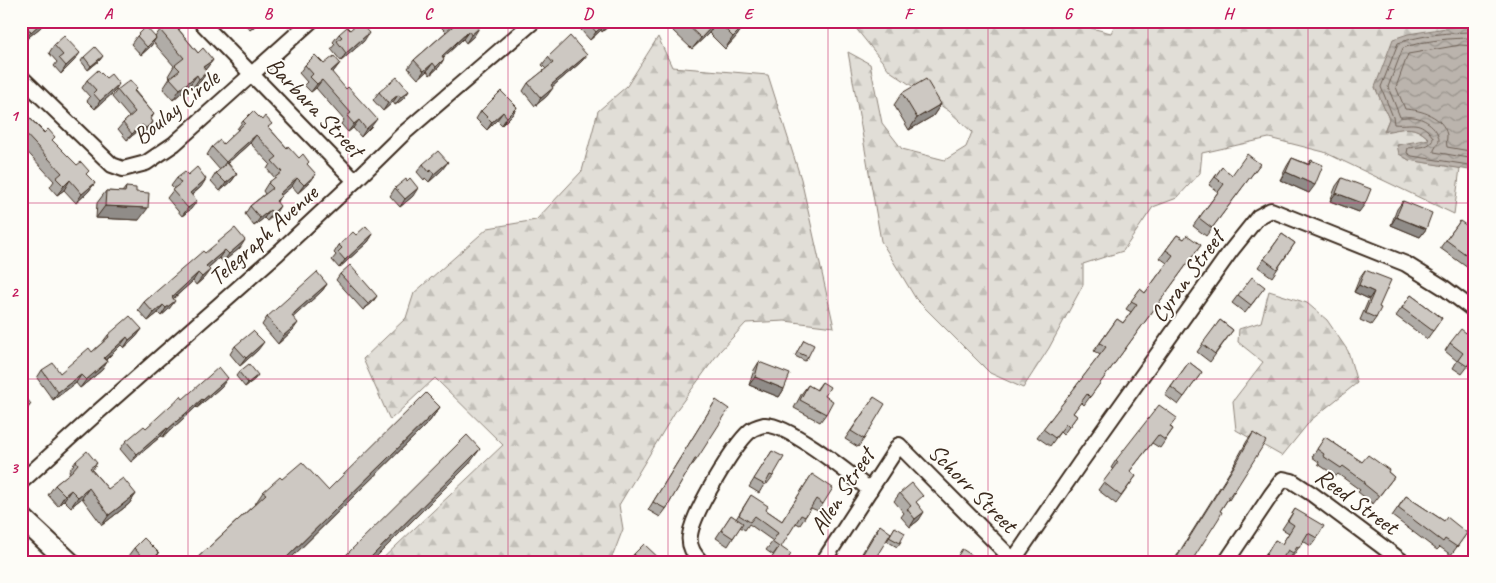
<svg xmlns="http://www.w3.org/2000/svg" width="1496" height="583" viewBox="0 0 1496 583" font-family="Caveat,sans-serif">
	<defs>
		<pattern id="forest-firs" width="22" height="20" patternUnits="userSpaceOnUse" patternTransform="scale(1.25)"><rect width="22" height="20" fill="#e1ded7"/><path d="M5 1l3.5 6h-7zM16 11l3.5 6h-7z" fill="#c2bfb8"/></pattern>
		<pattern id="water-waves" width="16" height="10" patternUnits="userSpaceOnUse" patternTransform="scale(1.25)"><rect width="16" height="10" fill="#bbb4ad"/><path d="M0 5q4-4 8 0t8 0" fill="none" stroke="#99938c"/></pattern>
	</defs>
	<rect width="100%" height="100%" fill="#fdfcf7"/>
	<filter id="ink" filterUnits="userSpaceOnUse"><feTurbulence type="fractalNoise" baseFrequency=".02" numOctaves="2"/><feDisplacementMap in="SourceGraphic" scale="10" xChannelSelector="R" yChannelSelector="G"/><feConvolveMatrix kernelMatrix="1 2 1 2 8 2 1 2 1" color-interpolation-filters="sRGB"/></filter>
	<g filter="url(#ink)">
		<g fill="url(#forest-firs)" stroke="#8e847a">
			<path d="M850,21H1084L1091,28L1111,33L1117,21H1475V27L1459,26L1375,87L1389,119L1384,131C1405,129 1413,123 1430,140L1398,145L1400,154L1409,160L1460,168L1454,214L1324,152L1269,138L1202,153L1200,173L1177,198L1153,207L1123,251L1083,264V285L1049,348L1023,388L990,373L916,299L881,241L848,52L870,64L882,123L902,149L945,160L966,147L972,132L949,111L890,71Z"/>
			<path d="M658,37L672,67L768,75L801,179L834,327L785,321L746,323L720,351L675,412L619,505L623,529L613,555L605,562H379L503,445L435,378L390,420L363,359L406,318L414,293L488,228L536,220L582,171L598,111L627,86Z"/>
			<path d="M1269,291L1307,303L1327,320L1348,351L1357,383L1311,420L1282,456L1236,430L1233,401L1263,362L1238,342L1239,329L1261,322Z"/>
		</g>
		<path fill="url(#water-waves)" stroke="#887d74" d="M1459,26L1475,27V171L1409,160L1399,154L1397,145L1429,139C1413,123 1404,129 1384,132L1389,119L1375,87L1393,39L1408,34Z"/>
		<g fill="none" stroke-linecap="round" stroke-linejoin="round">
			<g stroke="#6e6157" stroke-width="1">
				<path d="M1475,32C1449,32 1422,35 1398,43L1381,87L1393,117L1394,124C1412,126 1419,118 1433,137C1433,148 1417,147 1408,148L1407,153L1412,156L1475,166"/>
				<path d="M1475,38C1451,38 1425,40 1403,48L1388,87L1400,117C1404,118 1409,116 1413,117C1425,118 1439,128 1439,141L1434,150V152L1475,159"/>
				<path d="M1475,46L1460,45L1408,54L1396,87L1405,109C1421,110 1443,116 1447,135C1447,139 1446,143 1447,147L1475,152"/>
			</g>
			<defs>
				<g id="minor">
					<path d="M200,21L355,181"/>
					<path d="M21,77L112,165L123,169L146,163L174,144L311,21"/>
					<path d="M21,482L98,412L278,253L355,181L404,133L534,21"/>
					<path d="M701,562C693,554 688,546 690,535C693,513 733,446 750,431C753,428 760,426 764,425C786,422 851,475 870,490"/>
					<path d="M823,562L899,445L1015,562"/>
					<path d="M1012,562L1080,463L1230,252L1258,217L1271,210L1406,264L1443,287L1475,311"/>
					<path d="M1226,562L1271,495L1283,479L1292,481L1312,494L1403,562"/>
				</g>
				<path id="secondary" d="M21,517L69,562"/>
			</defs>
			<use href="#minor" stroke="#3b2a1e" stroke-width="18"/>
			<use href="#secondary" stroke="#3b2a1e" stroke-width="24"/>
			<use href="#minor" stroke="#fdfcf7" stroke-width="14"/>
			<use href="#secondary" stroke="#fdfcf7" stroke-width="20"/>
		</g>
		<g fill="#b0aca7" stroke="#3b2a1e">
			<path d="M21,21H44L41,27L25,40L21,35Z"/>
			<path d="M131,21H138L134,25Z"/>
			<path d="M242,21H267L262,25L260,22L250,30Z"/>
			<path d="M445,21H474V36L466,43L463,39L443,58L439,67L430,75L427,71L418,79L408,68L414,60L446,32L441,27Z"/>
			<path d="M587,21H614L602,32L601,30L590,40L581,30Z"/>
			<path d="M680,21H740L744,26L736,37L725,49L709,33L692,49L673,31Z"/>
			<path d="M181,26L179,30L198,53L213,60L205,70L207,72L200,82L192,89L189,86L173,100L163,89L170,78L168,76L174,66L153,42L151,46L141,55L131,44L137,36L155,37L160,30Z"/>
			<path d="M350,30L364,41L341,61L331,49L335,44L333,42L339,34Z"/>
			<path d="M54,45L74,61L61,74L54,66L57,62L49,53Z"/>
			<path d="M587,55L581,62L552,87L547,96L535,106L523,91L528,83L546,69L542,65L548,57Z"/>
			<path d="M84,57L100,60L88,70L81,61Z"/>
			<path d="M340,63L332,73L371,127L361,137L353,128L348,132L341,124L344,120L316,88L311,92L304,85L307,82L299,73L305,65Z"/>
			<path d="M87,80L114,92L95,109L87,101L90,97L82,88Z"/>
			<path d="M117,90L135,91L154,114L151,119L153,122L148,129L141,135L138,131L127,140L118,129L123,123L129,117L112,97Z"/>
			<path d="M409,91L403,99L395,105L393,102L383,111L373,100L379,92Z"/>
			<path d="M902,93L941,104L933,116L909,130L894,105Z"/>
			<path d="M517,107L512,115L502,125L497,120L487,130L476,119L481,111Z"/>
			<path d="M21,109L95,183L88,192L76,203L64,190L57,195L50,187L54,181L21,145Z"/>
			<path d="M243,121L269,128L287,148L307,165L316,174L310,182L298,193L292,186L280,196L277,202L275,214L267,221L264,218L254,226L245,214L250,206L265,194L263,191L268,183L275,178L267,169L270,164L250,143L228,163L237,174L231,182L220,191L211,181L216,173L220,170L207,155L212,147L223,144L238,130L237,129Z"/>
			<path d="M1292,158L1308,164L1311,160L1309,193L1280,180L1287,166Z"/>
			<path d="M423,164L442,170L429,182L425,178L424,180L417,172Z"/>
			<path d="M1260,164L1206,236L1193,226L1218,192L1209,185L1222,167L1232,175Z"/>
			<path d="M188,175L201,187L192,195L191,209L182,216L167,198L174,189L171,186L177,178Z"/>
			<path d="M1342,178L1359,212L1330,201L1336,186Z"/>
			<path d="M407,181L413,196L400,207L390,196L395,188Z"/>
			<path d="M126,187L136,192L139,220L96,218L97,203L106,191L122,192Z"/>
			<path d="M1403,201L1426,229L1420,237L1391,225L1397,209Z"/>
			<path d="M1460,221L1466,234L1475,240V273L1440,248Z"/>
			<path d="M373,234L368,242L339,268L332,260L336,255L334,253L339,245L356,235Z"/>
			<path d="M1282,234L1295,243L1272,277L1258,267Z"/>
			<path d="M1177,235L1184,239L1201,245L1084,405L1081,402L1073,413L1077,416L1063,435L1060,432L1050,446L1037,437L1100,355L1094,351L1117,319L1123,323L1131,312L1126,309L1140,289L1145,293L1167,263L1160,258Z"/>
			<path d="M240,248L223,262L219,258L208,268L204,278L196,285L193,281L173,299L169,309L161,316L158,313L148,321L138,310L144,302L205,253Z"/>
			<path d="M1365,270L1379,307L1376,318L1371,325L1360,320L1369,299L1354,292L1360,277Z"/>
			<path d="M340,274L372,303L363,310L336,280Z"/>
			<path d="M327,284L322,291L293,317V330L278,344L262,325L267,317Z"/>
			<path d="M1238,295H1259L1245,313L1232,303Z"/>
			<path d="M1411,295L1442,318L1427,339L1396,316Z"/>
			<path d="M1220,320L1233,330L1210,362L1197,352Z"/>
			<path d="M142,329L136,337L124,348L121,345L106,360L107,362L102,370L80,388L76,383L53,400L37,378L42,370L60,373L92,352L102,343L108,335Z"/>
			<path d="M804,340L808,357L805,361L795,356Z"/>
			<path d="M1450,343L1475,357L1462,374L1453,368L1457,361L1445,351Z"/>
			<path d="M235,346L258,350L240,366L230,354Z"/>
			<path d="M759,362L784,389L779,397L749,385L754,370Z"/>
			<path d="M1189,362L1202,372L1178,405L1165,395Z"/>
			<path d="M239,372L255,379L245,387L236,376Z"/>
			<path d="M822,382L826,414L820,422L794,408L802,393L808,385L816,390Z"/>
			<path d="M222,386L197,408L196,407L163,437L161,436L131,462L120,449L126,441L146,428L183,399Z"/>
			<path d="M874,397L864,439L858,447L845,439Z"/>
			<path d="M716,400L697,459L691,467H690L666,509L660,517L648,510Z"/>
			<path d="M440,407L429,422L287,562H193L255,504L263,492L282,479L328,490Z"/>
			<path d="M1171,427L1173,429L1160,448L1152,443L1130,471L1136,476L1116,504L1098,490L1113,469L1111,468L1116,460Z"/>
			<path d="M1253,433L1234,492L1229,500L1228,499L1220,511L1191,562H1173L1232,468L1247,441Z"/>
			<path d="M1325,437L1362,462L1388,472L1394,477L1373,504L1358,492L1360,490L1338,474L1336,476L1318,464L1319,462L1312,457Z"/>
			<path d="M772,451L773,476L767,484L765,483L759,493L749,487Z"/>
			<path d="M76,461L97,463L92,470L108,489L136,494L129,504L102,525L82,498L71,507L64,500L58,506L48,495L55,485L70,473L69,471Z"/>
			<path d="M812,474L823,504L818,511L811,508L800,525L796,523L773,555L766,550L773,541L749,524L745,530L740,527L728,546L716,538L731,515L736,519L751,495L766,510L782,521Z"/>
			<path d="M900,493L918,504L919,520L910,527L901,517L904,513L894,501Z"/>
			<path d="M1406,496L1444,521L1467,533L1451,555L1440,547L1437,550L1392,516Z"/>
			<path d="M1295,509L1317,538L1311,546L1303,541L1293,556L1292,555L1288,561L1283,558L1280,562H1261L1275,540L1282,544L1289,533L1282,529Z"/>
			<path d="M880,525L873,562H857L874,533Z"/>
			<path d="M895,527L900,543L897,547L887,541Z"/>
			<path d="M134,548L159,553L153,562H133L128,556Z"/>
			<path d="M634,554L663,562H628Z"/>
		</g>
		<g fill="#908c88" stroke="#3b2a1e">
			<path d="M43,21H44L41,27L25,40L31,32Z"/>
			<path d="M256,21H260L250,30Z"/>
			<path d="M611,21H614L602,32L608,24Z"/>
			<path d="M717,21L709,33L692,49L701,38Z"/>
			<path d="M607,22L601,30L590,40L596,32Z"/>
			<path d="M744,26L736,37L725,49L733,37Z"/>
			<path d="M479,28L474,36L466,43L471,35Z"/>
			<path d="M469,31L463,39L436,64L442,56Z"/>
			<path d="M369,33L364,41L341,61L346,53Z"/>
			<path d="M156,38L151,46L141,55L147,47Z"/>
			<path d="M80,53L74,61L61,74L66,66Z"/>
			<path d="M587,55L581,62L545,93L551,85Z"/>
			<path d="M103,56L100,60L88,70L91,66Z"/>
			<path d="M444,59L439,67L430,75L436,67Z"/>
			<path d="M213,60L205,70L203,67Z"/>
			<path d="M340,63L334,71L325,79L331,71Z"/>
			<path d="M433,63L427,71L418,79L424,71Z"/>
			<path d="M207,72L200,82L192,89L199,79Z"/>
			<path d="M197,75L189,86L173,100L180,89Z"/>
			<path d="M322,80L316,88L311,92L317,84Z"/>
			<path d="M119,84L114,92L95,109L100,101Z"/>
			<path d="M553,88L547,96L535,106L541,98Z"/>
			<path d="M409,91L403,99L395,105L401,97Z"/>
			<path d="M398,95L393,102L383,111L388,103Z"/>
			<path d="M941,104L933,116L909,130L917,118Z"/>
			<path d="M517,107L512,115L502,125L507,117Z"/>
			<path d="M503,112L497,120L487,130L492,122Z"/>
			<path d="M377,119L371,127L361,137L366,129Z"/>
			<path d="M359,120L353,128L348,132L354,124Z"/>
			<path d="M153,122L148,129L141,135L146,128Z"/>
			<path d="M142,125L138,131L127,140L132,134Z"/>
			<path d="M256,135L250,143L220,170L226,162Z"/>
			<path d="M448,162L442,170L429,182L434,174Z"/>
			<path d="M1286,172L1315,185L1309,193L1280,180Z"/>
			<path d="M237,174L231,182L220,191L226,183Z"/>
			<path d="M316,174L310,182L298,193L304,185Z"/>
			<path d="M297,178L292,186L273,202L279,194Z"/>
			<path d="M206,179L201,187L184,201L190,193Z"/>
			<path d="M70,180L64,190L57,195L64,186Z"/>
			<path d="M95,183L88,192L76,203L82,194Z"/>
			<path d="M418,188L413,196L400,207L405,199Z"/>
			<path d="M1336,193L1365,204L1359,212L1330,201Z"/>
			<path d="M197,201L191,209L182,216L188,208Z"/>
			<path d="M105,206L148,208L139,220L96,218Z"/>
			<path d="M280,206L275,214L267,221L273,213Z"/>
			<path d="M270,210L264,218L254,226L260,218Z"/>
			<path d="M1396,217L1426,229L1420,237L1391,225Z"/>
			<path d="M373,234L368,242L339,268L345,260Z"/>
			<path d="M245,240L240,248L223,262L229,254Z"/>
			<path d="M225,250L219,258L201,274L206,266Z"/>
			<path d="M210,270L204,278L196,285L202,277Z"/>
			<path d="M198,273L193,281L166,305L172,297Z"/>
			<path d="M327,284L322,291L287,323L295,312Z"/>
			<path d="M1359,285L1374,292L1369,299L1354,292Z"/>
			<path d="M377,296L372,303L363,310L368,304Z"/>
			<path d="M175,301L169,309L161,316L166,308Z"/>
			<path d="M163,305L158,313L148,321L154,313Z"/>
			<path d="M298,323L293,330L278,344L283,336Z"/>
			<path d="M142,329L136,337L124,348L129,340Z"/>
			<path d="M127,337L121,345L99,366L104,358Z"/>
			<path d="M264,342L258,350L240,366L246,358Z"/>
			<path d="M107,362L102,370L80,388L86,380Z"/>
			<path d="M81,375L76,383L53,400L58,392Z"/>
			<path d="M258,375L255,379L245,387L248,383Z"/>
			<path d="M755,377L784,389L779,397L749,385Z"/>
			<path d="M228,378L222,386L197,408L203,400Z"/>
			<path d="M202,399L196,407L163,437L168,429Z"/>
			<path d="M31,404L25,412L21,415V411Z"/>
			<path d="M440,407L429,422L287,562H282Z"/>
			<path d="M167,428L161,436L131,462L137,454Z"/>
			<path d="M480,449L469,464L371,562H366Z"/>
			<path d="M89,488L82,498L71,507L78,497Z"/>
			<path d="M71,490L64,500L58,506L65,495Z"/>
			<path d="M136,494L129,504L102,525L109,515Z"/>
			<path d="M924,512L919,520L910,527L915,519Z"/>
			<path d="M159,553L153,562H150Z"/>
		</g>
		<g fill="#cdc8c2" stroke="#3b2a1e">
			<path d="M22,21H43L31,32Z"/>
			<path d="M170,21H177L181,26L178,29L198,53L203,48L213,60L203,67L207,72L199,79L197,75L180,89L170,78L180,70L175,65L184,58L160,30Z"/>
			<path d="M449,21H474L479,28L471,35L469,31L442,56L444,59L436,67L433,63L424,71L414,60L453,26Z"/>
			<path d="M587,21H611L608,24L607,22L596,32Z"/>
			<path d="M683,21H717L701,38Z"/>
			<path d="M717,21H740L744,26L733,37Z"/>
			<path d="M359,22L369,33L346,53L337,41L342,37L339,34L347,27L350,30Z"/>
			<path d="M146,27L156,38L147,47L137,36Z"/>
			<path d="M64,36L80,53L66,66L59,58L63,55L54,45Z"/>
			<path d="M570,36L587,55L551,85L553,88L541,98L528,83L553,63L548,57Z"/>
			<path d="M95,47L103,56L91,66L84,57Z"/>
			<path d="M315,55L324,64L334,56L340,63L331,71L346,89L348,87L377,119L366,129L359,120L354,124L347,116L351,113L322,80L317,84L310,77L313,74L305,65Z"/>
			<path d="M98,70L106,78L111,74L119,84L100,101L93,93L96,90L87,80Z"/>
			<path d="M397,77L409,91L401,97L398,95L388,103L379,92Z"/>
			<path d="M926,79L941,104L917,118L902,93Z"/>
			<path d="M130,80L137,88L134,91L154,114L150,118L153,122L146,128L142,125L132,134L123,123L135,112L117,90Z"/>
			<path d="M501,91L517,107L507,117L503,112L492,122L481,111Z"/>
			<path d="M21,109L44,133L48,129L55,137L52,140L77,165L81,162L89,171L86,174L95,183L82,194L70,180L64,186L56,178L62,173L21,129Z"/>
			<path d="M253,111L262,120L265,116L272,124L268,127L287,148L288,146L299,158L303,154L309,162L307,164L316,174L304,185L297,178L279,194L281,196L276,201L280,206L273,213L270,210L260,218L250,206L273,188L268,183L282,172L272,161L277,157L256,135L226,162L212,147L220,140L223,144L245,123L243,121Z"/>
			<path d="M438,151L448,162L434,174L431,170L429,172L423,164Z"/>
			<path d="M1247,154L1260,164L1212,228L1199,218L1224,184L1215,177L1222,167L1232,175Z"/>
			<path d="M1292,158L1309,165L1311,160L1323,165L1315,185L1286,172Z"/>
			<path d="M227,163L237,174L226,183L216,173Z"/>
			<path d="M197,167L206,179L190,193L197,201L188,208L172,190L181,183L177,178L185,172L188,175Z"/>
			<path d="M410,178L418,188L405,199L395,188L406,179L407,181Z"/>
			<path d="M1342,178L1371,189L1365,204L1336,193Z"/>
			<path d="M126,187L136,188V192L149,193L148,208L105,206L106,191L125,192Z"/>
			<path d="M1403,201L1432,213L1426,229L1396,217Z"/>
			<path d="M1460,221L1470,228L1466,233L1475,240V261L1446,240Z"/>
			<path d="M366,226L373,234L345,260L338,252L342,248L339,245L353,232L356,235Z"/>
			<path d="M235,228L245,240L229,254L225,250L206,266L210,270L202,277L198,273L172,297L175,301L166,308L163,305L154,313L144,302L203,251L205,253Z"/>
			<path d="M1282,234L1295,243L1277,269L1264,259Z"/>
			<path d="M1177,235L1184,239L1187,235L1201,245L1090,397L1087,394L1073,413L1077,416L1069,427L1066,424L1055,438L1043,429L1106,347L1100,343L1117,319L1123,323L1137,304L1131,301L1140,289L1145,293L1173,255L1166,250Z"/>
			<path d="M350,265L377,296L368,304L340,274Z"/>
			<path d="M1365,270L1391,280L1379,307L1381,308L1376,318L1365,313L1374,292L1359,285Z"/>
			<path d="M317,272L327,284L295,312L292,316L298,323L283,336L267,317Z"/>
			<path d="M1252,277L1265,287L1251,305L1238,295Z"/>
			<path d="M1411,295L1442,318L1433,331L1402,308Z"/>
			<path d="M130,316L142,329L129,340L127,337L104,358L107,362L86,380L81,375L58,392L42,370L53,363L60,373L89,348L92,352L109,337L108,335Z"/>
			<path d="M1220,320L1233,330L1215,354L1202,344Z"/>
			<path d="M1461,329L1475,340V356L1467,366L1458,360L1463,353L1450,343Z"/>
			<path d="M253,331L264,342L246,358L235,346Z"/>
			<path d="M804,340L814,345L808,357L797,352Z"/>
			<path d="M759,362L790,374L784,389L755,377Z"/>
			<path d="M1189,362L1202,372L1184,397L1171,387Z"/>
			<path d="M249,364L258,375L248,383L239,372Z"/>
			<path d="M219,367L228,378L203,400L202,399L168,429L167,428L137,454L126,441L144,426L146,428L181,396L183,399Z"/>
			<path d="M822,382L830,387L825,396L833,401L826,414L800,400L808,385L817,390Z"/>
			<path d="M426,393L440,407L282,562H259L253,556L247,562H193L266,494L263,492L280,477L282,479L302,462L328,490Z"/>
			<path d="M24,395L31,404L21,411V397Z"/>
			<path d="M874,397L885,404L864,439L851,431Z"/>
			<path d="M716,400L729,409L697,459H695L666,509L653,502Z"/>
			<path d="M1159,405L1177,418L1170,427L1173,429L1165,440L1158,435L1130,471L1136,476L1121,496L1103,482L1118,462L1116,460Z"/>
			<path d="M1253,433L1266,441L1234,492L1233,491L1220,511L1222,512L1219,518L1191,562H1174L1238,460Z"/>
			<path d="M467,435L480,449L366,562H339Z"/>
			<path d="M1325,437L1362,462L1368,455L1389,470L1388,472L1394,477L1379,496L1364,484L1365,482L1343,466L1341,468L1323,456L1324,454L1317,449Z"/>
			<path d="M87,451L97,463L90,468L108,489L123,478L136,494L109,515L89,488L78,497L71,490L65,495L55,485L72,471L78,464L76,461Z"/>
			<path d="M772,451L784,457L773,476L770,475L765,485L754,479Z"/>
			<path d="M812,474L833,488L823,504L816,499L805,517L801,515L781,547L791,554L786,562H769L779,547L772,542L778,533L755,516L750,522L739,515L751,495L768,506L766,510L782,521Z"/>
			<path d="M912,483L923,496L916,502L924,512L915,519L907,509L911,506L900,493Z"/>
			<path d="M1406,496L1444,521L1447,517L1467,533L1457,547L1445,539L1443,542L1398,508Z"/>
			<path d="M1295,509L1324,526L1317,538L1308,533L1299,548L1297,547L1293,553L1288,550L1280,562H1262L1275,540L1282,544L1294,525L1288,521Z"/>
			<path d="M731,515L743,523L733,538L721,530Z"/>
			<path d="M880,525L891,533L873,562H858Z"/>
			<path d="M895,527L905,533L900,543L889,537Z"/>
			<path d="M144,538L159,553L150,562H147L134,548Z"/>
			<path d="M644,544L663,562H642L634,554Z"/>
			<path d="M962,549L983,562H954Z"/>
			<path d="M1370,556L1378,562H1366Z"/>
		</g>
	</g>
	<path fill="none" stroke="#c2185b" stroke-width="1" stroke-opacity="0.55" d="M188,21V562M348,21V562M508,21V562M668,21V562M828,21V562M988,21V562M1148,21V562M1308,21V562M21,203H1475M21,379H1475"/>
	<g text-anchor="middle" stroke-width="4" stroke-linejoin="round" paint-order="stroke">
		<g font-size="24" fill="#3b2a1e" stroke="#fdfcf7">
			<text transform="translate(176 107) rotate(-39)" y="8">Boulay Circle</text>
			<text transform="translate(315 107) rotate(46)" y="8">Barbara Street</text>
			<text transform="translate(263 235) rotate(-42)" y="8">Telegraph Avenue</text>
			<text transform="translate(1187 276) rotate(-54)" y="8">Cyran Street</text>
			<text transform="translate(973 488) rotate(45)" y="8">Schorr Street</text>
			<text transform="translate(842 491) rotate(-57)" y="8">Allen Street</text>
			<text transform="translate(1357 501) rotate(36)" y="8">Reed Street</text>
		</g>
	</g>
	<rect width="1496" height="583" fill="none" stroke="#fdfcf7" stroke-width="55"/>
	<rect x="28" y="28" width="1440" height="528" fill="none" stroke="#c2185b" stroke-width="2"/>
	<g font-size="16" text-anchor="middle" font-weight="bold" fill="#c2185b">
		<text x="108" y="19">A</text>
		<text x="268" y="19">B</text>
		<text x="428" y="19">C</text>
		<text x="588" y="19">D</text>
		<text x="748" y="19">E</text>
		<text x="908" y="19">F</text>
		<text x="1068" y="19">G</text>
		<text x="1228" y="19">H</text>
		<text x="1388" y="19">I</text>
		<text x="14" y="121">1</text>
		<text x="14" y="297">2</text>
		<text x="14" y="473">3</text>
	</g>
</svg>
